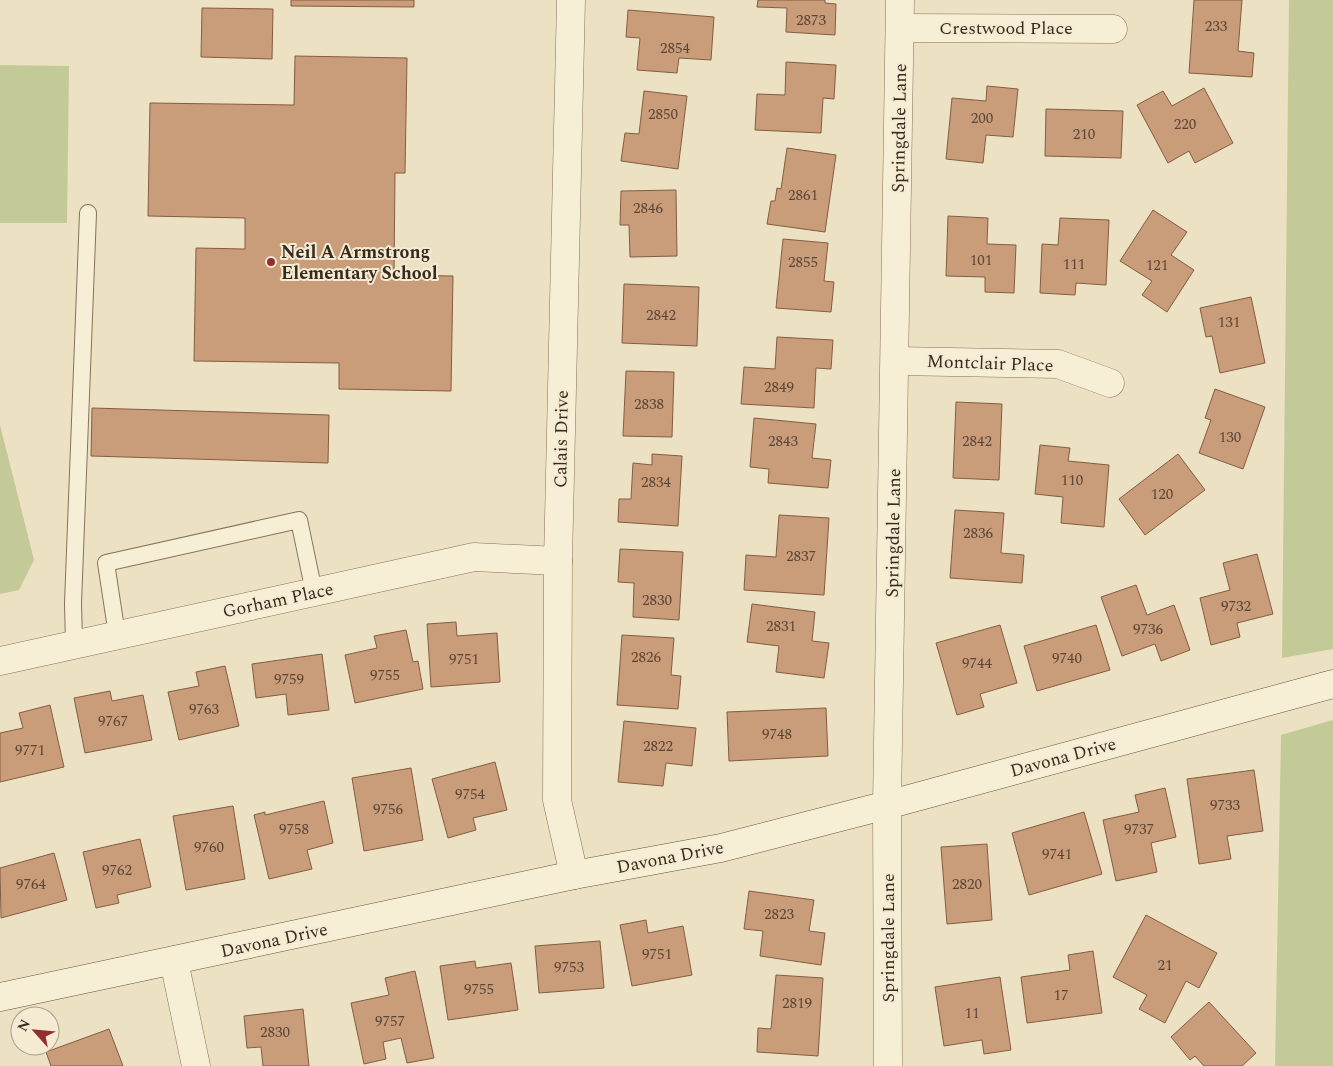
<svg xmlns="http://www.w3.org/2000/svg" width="1333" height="1066" viewBox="0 0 1333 1066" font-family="Spectral,serif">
	<rect width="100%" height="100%" fill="#ece1c3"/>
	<g fill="#c3ca97">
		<path d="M1289,0H1333V649L1282,658Z"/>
		<path d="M0,65L69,66L67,223H0Z"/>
		<path d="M0,425L34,560L19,590L0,594Z"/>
		<path d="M1333,720V1066H1275L1281,735Z"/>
	</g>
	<g fill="#c99c7a" stroke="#845d41">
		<path d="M291,0H414V7L291,6Z"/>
		<path d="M758,0H825V3L836,4L835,35L786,32L787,8L757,7Z"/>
		<path d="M1194,0H1242L1238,51L1254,53L1252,77L1189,73Z"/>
		<path d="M202,8L273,9L272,59L201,57Z"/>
		<path d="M628,10L714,17L711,60L679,58L677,73L637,70L640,38L626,37Z"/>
		<path d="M295,56L407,58L405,173H395L394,275L453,276L451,391L339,389V363L194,361L196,248L245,249V218L148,216L150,103L294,105Z"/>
		<path d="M786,62L836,65L834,99L823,98L821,133L755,130L757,94L785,95Z"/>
		<path d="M987,86L1018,89L1013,137L986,135L983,163L946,159L952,98L986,101Z"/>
		<path d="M1204,88L1233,143L1195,163L1189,151L1168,163L1137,105L1163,91L1172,106Z"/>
		<path d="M644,91L687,96L678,169L621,161L625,133L639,134Z"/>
		<path d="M1046,109L1123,111L1121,158L1045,156Z"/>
		<path d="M787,148L836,155L825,232L767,224L771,201H775L777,188L781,189Z"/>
		<path d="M676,190L677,256L630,257L629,225H620L621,191Z"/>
		<path d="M1153,210L1187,232L1171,255L1194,270L1167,312L1142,295L1152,281L1120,261Z"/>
		<path d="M948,216L988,218L987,244L1016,245L1014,293L985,292V277L946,276Z"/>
		<path d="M1060,218L1109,220L1106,285L1076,283L1075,295L1040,293L1042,244L1058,245Z"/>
		<path d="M783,239L828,243L824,281L834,282L831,312L776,308Z"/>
		<path d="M624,284L699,287L697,346L622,343Z"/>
		<path d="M1251,297L1265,363L1220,373L1212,336L1206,337L1200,308Z"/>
		<path d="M777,337L833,340L831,369L816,368L814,408L741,404L744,367L775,369Z"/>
		<path d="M626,371L674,372L672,437L623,436Z"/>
		<path d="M1215,389L1265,407L1243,469L1199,453L1211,420L1205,418Z"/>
		<path d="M956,402L1002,404L999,480L953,478Z"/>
		<path d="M92,408L329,415L328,463L91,456Z"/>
		<path d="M754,418L816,424L812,458L831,460L828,488L768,483L769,469L750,467Z"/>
		<path d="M1040,445L1070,448L1068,461L1109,465L1104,527L1061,523L1063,497L1035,494Z"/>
		<path d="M652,454L682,456L678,526L618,522L619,499H631L633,463L652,465Z"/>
		<path d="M1178,454L1205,490L1145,535L1119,499Z"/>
		<path d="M955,510L1004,513L1001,553L1024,555L1022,583L950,578Z"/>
		<path d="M779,515L829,518L824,595L744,590L746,555L776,557Z"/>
		<path d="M620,549L683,552L679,620L633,617L634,583L618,582Z"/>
		<path d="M1257,554L1273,614L1237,623L1240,637L1211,645L1200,598L1230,590L1223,563Z"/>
		<path d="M1136,585L1147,615L1174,605L1190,650L1161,661L1155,644L1122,656L1101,597Z"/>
		<path d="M752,604L815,612L812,641L829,643L824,678L776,672L779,646L747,642Z"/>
		<path d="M456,622L457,636L497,633L500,682L431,687L427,624Z"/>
		<path d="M1000,625L1017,683L980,694L984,707L957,715L936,643Z"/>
		<path d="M1096,625L1110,670L1037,691L1024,646Z"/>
		<path d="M406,630L413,662L418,661L423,689L355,703L345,655L377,648L374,636Z"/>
		<path d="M622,635L674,638L671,675L681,676L678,709L617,705Z"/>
		<path d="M322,654L329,710L288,715L286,694L256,698L252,664Z"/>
		<path d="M225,666L239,726L179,740L168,692L199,686L196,672Z"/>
		<path d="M110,691L112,701L143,695L152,740L85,753L74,698Z"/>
		<path d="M50,705L64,767L0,782V733L23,728L19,713Z"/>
		<path d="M826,708L828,756L729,761L727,712Z"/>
		<path d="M624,721L696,728L692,766L666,763L663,786L618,782Z"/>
		<path d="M495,762L507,810L473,818L476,830L448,838L432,779Z"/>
		<path d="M411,768L423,840L364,851L352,778Z"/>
		<path d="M1254,770L1263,831L1227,836L1231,859L1199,864L1187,779Z"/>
		<path d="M1165,788L1176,837L1151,843L1157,872L1116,881L1103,820L1139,812L1135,795Z"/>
		<path d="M324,801L333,843L307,850L312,869L269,879L254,815L265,812V815Z"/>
		<path d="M233,806L245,879L186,890L173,816Z"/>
		<path d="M1084,812L1102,874L1029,895L1012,833Z"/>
		<path d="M140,839L151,887L117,895L119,903L96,908L83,852Z"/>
		<path d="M987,844L992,920L947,924L941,847Z"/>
		<path d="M54,853L67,900L1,918L0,868Z"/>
		<path d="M749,891L814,900L809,931L825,933L821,965L760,956L763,931L744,929Z"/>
		<path d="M1146,915L1217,953L1199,988L1186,981L1165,1023L1139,1009L1147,995L1113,977Z"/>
		<path d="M646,920L648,933L683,926L692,975L632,986L620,925Z"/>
		<path d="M600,941L604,988L539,993L535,946Z"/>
		<path d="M1093,951L1102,1013L1027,1023L1021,977L1070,970L1068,955Z"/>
		<path d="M475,961L476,968L511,963L518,1010L448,1020L440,966Z"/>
		<path d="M415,971L434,1058L407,1063L401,1038L383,1042L386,1059L364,1064L351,1003L389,995L385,978Z"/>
		<path d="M776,975L823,978L818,1056L757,1052L758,1028L771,1029Z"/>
		<path d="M1000,977L1011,1050L984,1054L982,1040L944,1046L935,987Z"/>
		<path d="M1209,1002L1256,1053L1242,1066H1204L1195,1056L1190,1060L1171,1037Z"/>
		<path d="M303,1009L309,1066H263L261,1047L247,1048L244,1016Z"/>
		<path d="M109,1029L123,1066H51L46,1052Z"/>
	</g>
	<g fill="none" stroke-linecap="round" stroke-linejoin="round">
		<defs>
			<g id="lane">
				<path d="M117,635L106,563L299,520L314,592"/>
				<path d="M74,644L73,603L88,213"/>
			</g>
			<g id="street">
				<path d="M571,0L558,561L557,800L574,875"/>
				<path d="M900,28L1113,29"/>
				<path d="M896,361L1058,364L1110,383"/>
				<path d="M0,661L474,557L558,561"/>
				<path d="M174,961L196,1066"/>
				<path d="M888,1066L887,805L900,0"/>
			</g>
			<path id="secondary" d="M0,997L574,875L721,848L887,805L1333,684"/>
		</defs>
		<use href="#lane" stroke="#86725a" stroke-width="18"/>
		<use href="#street" stroke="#86725a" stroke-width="29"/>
		<use href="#secondary" stroke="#67533e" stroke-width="29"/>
		<use href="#lane" stroke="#f7eed6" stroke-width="16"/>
		<use href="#street" stroke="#f7eed6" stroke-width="28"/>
		<use href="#secondary" stroke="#f7eed6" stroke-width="28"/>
	</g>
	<circle fill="#922e2d" stroke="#f4ebd2" stroke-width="2" cx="271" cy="262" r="5"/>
	<g text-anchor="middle" stroke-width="4" stroke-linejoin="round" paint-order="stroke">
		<g font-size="15" fill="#5b4635">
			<text x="811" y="25">2873</text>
			<text x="1216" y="31">233</text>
			<text x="675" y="53">2854</text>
			<text x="663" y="119">2850</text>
			<text x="982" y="123">200</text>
			<text x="1185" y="129">220</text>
			<text x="1084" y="139">210</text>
			<text x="803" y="200">2861</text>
			<text x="648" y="213">2846</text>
			<text x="981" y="265">101</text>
			<text x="803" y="267">2855</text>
			<text x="1074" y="269">111</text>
			<text x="1157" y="270">121</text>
			<text x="661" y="320">2842</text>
			<text x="1229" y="327">131</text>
			<text x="779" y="392">2849</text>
			<text x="649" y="409">2838</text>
			<text x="1230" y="442">130</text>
			<text x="783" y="446">2843</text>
			<text x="977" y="446">2842</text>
			<text x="1072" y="485">110</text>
			<text x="656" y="487">2834</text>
			<text x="1162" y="499">120</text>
			<text x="978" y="538">2836</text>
			<text x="801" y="561">2837</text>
			<text x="657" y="605">2830</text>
			<text x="1236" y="611">9732</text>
			<text x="781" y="631">2831</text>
			<text x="1148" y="634">9736</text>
			<text x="646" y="662">2826</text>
			<text x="1067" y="663">9740</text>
			<text x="464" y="664">9751</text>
			<text x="977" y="668">9744</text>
			<text x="385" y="680">9755</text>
			<text x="289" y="684">9759</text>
			<text x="204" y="714">9763</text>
			<text x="113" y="726">9767</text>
			<text x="777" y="739">9748</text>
			<text x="658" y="751">2822</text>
			<text x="30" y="755">9771</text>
			<text x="470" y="799">9754</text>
			<text x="1225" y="810">9733</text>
			<text x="388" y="814">9756</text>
			<text x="294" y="834">9758</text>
			<text x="1139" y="834">9737</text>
			<text x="209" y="852">9760</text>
			<text x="1057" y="859">9741</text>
			<text x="117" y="875">9762</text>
			<text x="31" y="889">9764</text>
			<text x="967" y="889">2820</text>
			<text x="779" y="919">2823</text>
			<text x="657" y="959">9751</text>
			<text x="1165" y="970">21</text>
			<text x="569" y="972">9753</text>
			<text x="479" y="994">9755</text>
			<text x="1061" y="1000">17</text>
			<text x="797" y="1008">2819</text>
			<text x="972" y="1018">11</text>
			<text x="390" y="1026">9757</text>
			<text x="275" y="1037">2830</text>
		</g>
		<g font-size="18" fill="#362a1e" stroke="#f4ebd2">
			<text x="1006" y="34">Crestwood Place</text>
			<text transform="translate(899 128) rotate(-89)" y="6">Springdale Lane</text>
			<text transform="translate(990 363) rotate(2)" y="6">Montclair Place</text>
			<text transform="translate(561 439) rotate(-89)" y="6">Calais Drive</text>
			<text transform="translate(893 533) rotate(-89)" y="6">Springdale Lane</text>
			<text transform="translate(278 600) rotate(-12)" y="6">Gorham Place</text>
			<text transform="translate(1063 757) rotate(-15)" y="6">Davona Drive</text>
			<text transform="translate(670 857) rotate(-11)" y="6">Davona Drive</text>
			<text transform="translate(888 938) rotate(-90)" y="6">Springdale Lane</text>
			<text transform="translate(274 940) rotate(-12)" y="6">Davona Drive</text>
		</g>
		<g font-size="18" font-weight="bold" fill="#362a1e" stroke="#f4ebd2" text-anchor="start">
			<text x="281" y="258">Neil A Armstrong<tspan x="281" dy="21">Elementary School</tspan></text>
		</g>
	</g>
	<g transform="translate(35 1031) rotate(297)"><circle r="24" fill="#f4ebd2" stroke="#a89e8a"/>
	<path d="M0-4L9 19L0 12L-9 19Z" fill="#922e2d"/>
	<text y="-8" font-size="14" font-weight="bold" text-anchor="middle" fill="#362a1e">N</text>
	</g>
</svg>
